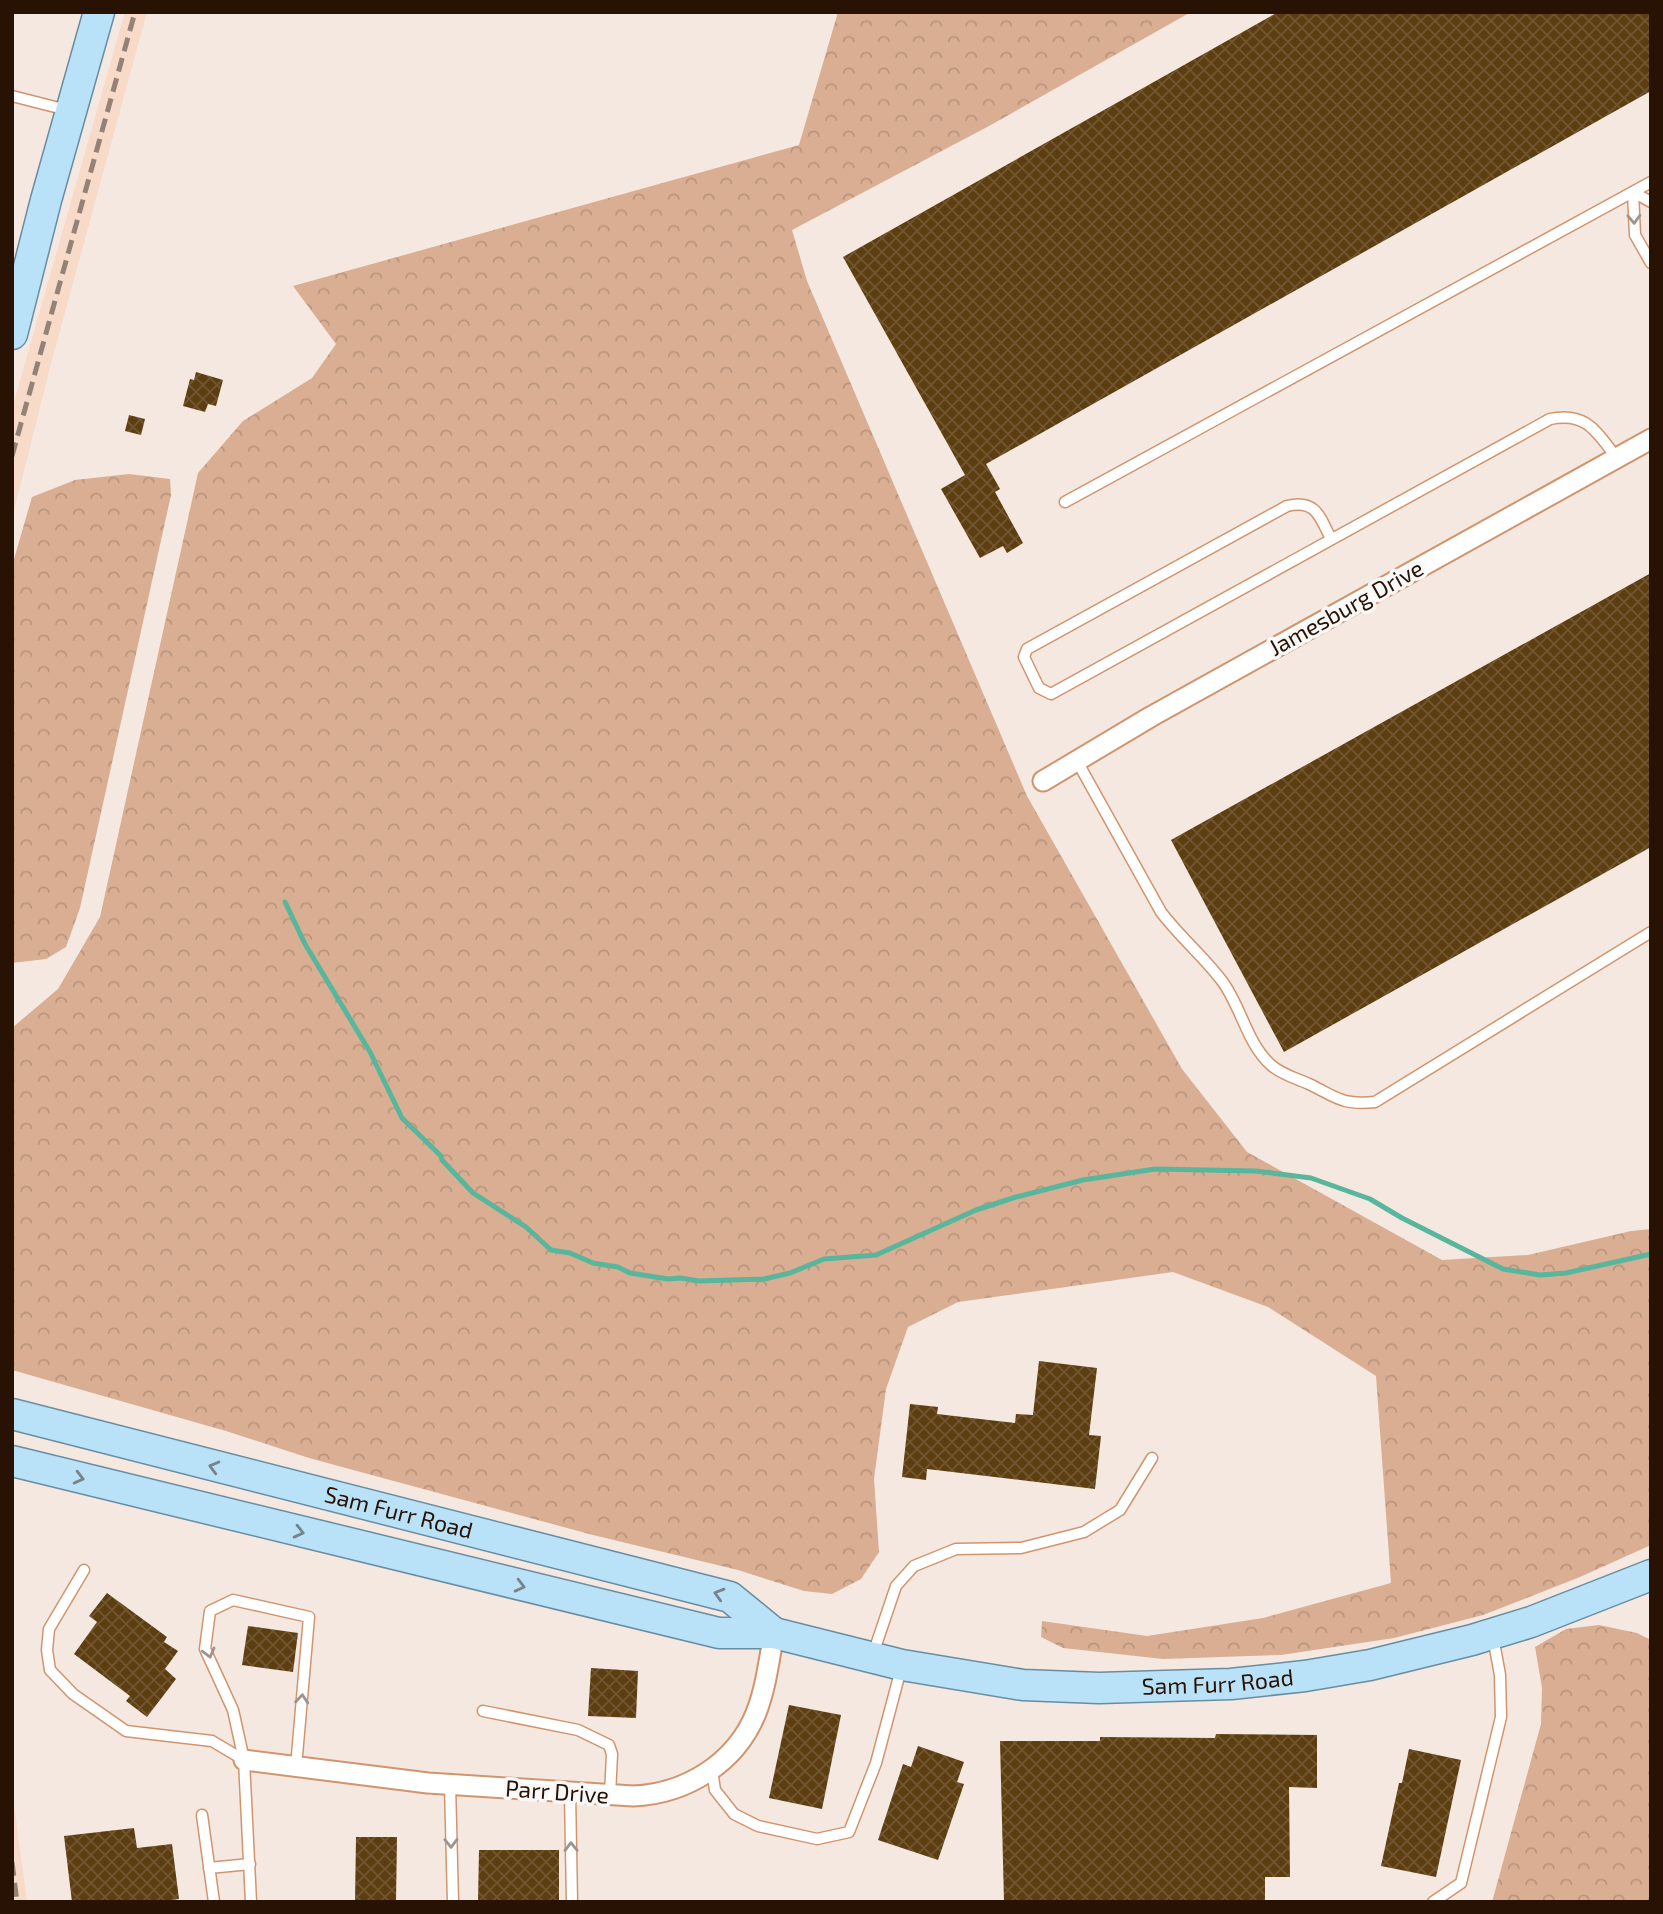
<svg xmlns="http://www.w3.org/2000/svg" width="1663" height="1914" viewBox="0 0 1663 1914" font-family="'Exo 2',sans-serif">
	<defs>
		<pattern id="forest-crowns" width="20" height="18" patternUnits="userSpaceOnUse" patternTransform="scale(1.75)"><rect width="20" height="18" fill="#d9ae93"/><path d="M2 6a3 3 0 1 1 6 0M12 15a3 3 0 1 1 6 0" fill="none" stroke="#ba957d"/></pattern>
		<pattern id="building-cross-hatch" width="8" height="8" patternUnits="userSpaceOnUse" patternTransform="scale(1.75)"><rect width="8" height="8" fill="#5c3e11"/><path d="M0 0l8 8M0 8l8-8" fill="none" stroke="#705631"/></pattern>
	</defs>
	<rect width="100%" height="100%" fill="#f5e8e0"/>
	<g fill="#f7dac8">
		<path d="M125,12H147L50,367L12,518V409Z"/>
		<path d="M12,1788L27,1902H12Z"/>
	</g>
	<g fill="url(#forest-crowns)">
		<path d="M838,12H1191L989,126L792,230L807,281L1027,796L1182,1069L1247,1152L1442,1260L1528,1255L1631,1231L1651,1229V1545L1580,1577L1483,1615L1394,1638L1281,1655L1163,1659L1063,1648L1041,1637L1042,1621L1147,1636L1263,1618L1391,1583L1376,1376L1268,1307L1173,1272L958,1302L908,1327L886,1389L874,1479L879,1552L861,1579L832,1594L804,1591L738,1570L593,1535L309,1458L226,1431L12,1370V1028L58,989L100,917L198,473L243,421L312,378L336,344L293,286L799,145Z"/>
		<path d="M129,474L170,479L171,495L80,908L66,947L46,959L12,963V566L32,497L75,480Z"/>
		<path d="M1599,1625L1637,1633L1651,1640V1902H1492L1541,1724L1542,1688L1535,1647L1566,1629Z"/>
	</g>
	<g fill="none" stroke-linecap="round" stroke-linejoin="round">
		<path stroke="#57b69c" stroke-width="5" d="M285,902L305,944L370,1052L402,1118L441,1156L442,1160L473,1193L526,1227L551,1250L570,1253L593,1263L618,1267L630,1273L668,1279L680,1278L699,1281L764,1279L790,1273L824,1259L876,1255L976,1210L1016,1197L1083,1180L1155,1169L1256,1171L1311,1178L1370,1199L1402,1218L1503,1269L1540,1275L1566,1273L1651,1254"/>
	</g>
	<g fill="url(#building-cross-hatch)">
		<path d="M1278,12H1651V91L986,464L1000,489L995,492L1023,543L1007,553L1003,546L980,558L941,489L965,475L843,257Z"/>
		<path d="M196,372L223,380L216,406L208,404L205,412L183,406L190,379L194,380Z"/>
		<path d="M129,415L145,419L141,435L125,431Z"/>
		<path d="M1651,573V847L1284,1052L1171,840Z"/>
		<path d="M1039,1361L1097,1368L1089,1435L1101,1436L1095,1489L927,1469L926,1480L902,1477L910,1404L938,1407L937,1414L1015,1423L1016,1414L1033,1415Z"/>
		<path d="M107,1593L167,1637L164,1642L178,1651L165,1669L176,1679L147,1717L126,1701L130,1696L74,1654L97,1622L89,1616Z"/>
		<path d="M248,1626L298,1633L293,1672L242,1665Z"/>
		<path d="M591,1668L638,1671L636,1718L588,1716Z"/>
		<path d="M789,1705L841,1715L822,1809L769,1798Z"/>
		<path d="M1216,1734L1317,1735V1788L1289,1787L1290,1877H1265V1902H1004L1000,1741H1100V1737L1215,1738Z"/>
		<path d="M918,1746L964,1762L957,1782L964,1784L938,1860L878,1840L903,1764L911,1767Z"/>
		<path d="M1409,1749L1461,1760L1436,1877L1381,1866L1399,1783H1402Z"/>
		<path d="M134,1828L137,1848L172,1844L179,1899L158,1902H72L64,1836Z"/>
		<path d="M356,1837H397L396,1902L355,1901Z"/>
		<path d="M479,1850H559V1902H478Z"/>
	</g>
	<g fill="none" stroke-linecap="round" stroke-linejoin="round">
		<defs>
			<g id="lane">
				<path d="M12,96L67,110"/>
				<path d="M1651,202L1633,192L1635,235L1651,263"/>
				<path d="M1065,502L1651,182"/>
				<path d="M1331,539C1320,517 1316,499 1287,506L1027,649L1024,657L1039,688L1051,694L1550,419C1587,411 1597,433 1617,458"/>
				<path d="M1077,761L1161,912C1180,937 1203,956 1222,981C1241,1006 1247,1044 1271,1065C1282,1075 1296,1078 1309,1084C1338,1098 1341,1105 1375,1102L1651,932"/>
				<path d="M84,1570L49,1629L47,1650L50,1670L73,1694L126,1731L212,1741L244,1760"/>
				<path d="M873,1654L896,1586L914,1566L956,1549L1021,1548L1084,1532L1120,1510L1152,1458"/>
				<path d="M483,1711L578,1730L609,1745L612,1754L610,1795"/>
				<path d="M712,1770L715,1790L734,1814L758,1826L817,1839L849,1832L876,1763L901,1669"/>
				<path d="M450,1785L453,1902"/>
				<path d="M570,1793L572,1902"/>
				<path d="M202,1815L214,1902"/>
				<path d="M209,1868L250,1864"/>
				<path d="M251,1902L244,1760L233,1710L205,1649L210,1611L233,1600L309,1617L296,1767"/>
				<path d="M1433,1902L1461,1883L1501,1717L1500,1675L1493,1637"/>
			</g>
			<g id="street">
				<path d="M1043,781L1152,716L1651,439"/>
				<path d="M244,1760L428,1783L633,1796C686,1794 736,1763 756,1713C766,1688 769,1660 774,1633"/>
			</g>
			<g id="primary">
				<path d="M12,334L46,200L99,12"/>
				<path id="s1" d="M12,1414L730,1597L774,1633"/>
				<path id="s2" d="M12,1461L719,1633H774L902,1665L1023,1685L1099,1688L1231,1684L1305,1676L1370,1665L1472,1640L1531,1622L1651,1575"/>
			</g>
		</defs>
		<use href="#lane" stroke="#d1956e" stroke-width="13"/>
		<use href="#street" stroke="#d1956e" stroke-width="23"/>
		<use href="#primary" stroke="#688da0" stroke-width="33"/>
		<use href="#lane" stroke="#fff" stroke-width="10"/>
		<use href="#street" stroke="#fff" stroke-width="19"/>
		<use href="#primary" stroke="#b9e2f9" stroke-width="30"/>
		<g stroke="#948277" stroke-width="5" stroke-dasharray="14 7" stroke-linecap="butt">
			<path d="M12,456L135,12"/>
			<path d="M12,1862L17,1902"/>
		</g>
	</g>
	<defs><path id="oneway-chevron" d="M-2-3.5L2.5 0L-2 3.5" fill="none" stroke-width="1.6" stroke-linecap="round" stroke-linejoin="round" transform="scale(1.75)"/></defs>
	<g stroke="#9e948e">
		<use href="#oneway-chevron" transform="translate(1634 219) rotate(88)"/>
		<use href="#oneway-chevron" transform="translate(209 1653) rotate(75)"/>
		<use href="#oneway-chevron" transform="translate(302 1699) rotate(-85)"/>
		<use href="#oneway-chevron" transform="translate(451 1843) rotate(89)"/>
		<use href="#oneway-chevron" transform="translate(571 1847) rotate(-91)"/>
	</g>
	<g stroke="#78848a">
		<use href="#oneway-chevron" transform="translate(214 1467) rotate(-165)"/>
		<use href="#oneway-chevron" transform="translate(79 1478) rotate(14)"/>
		<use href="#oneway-chevron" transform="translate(299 1532) rotate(14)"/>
		<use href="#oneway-chevron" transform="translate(520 1586) rotate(14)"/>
		<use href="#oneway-chevron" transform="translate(719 1594) rotate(-164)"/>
	</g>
	<g text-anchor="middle" stroke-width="7" stroke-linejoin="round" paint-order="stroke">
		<g font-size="23" fill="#281203" stroke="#f8f8f8">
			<text transform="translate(1346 608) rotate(-29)" y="8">Jamesburg Drive</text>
			<text dy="8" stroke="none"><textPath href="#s1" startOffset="399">Sam Furr Road</textPath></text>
			<text dy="8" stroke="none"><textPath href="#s2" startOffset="1232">Sam Furr Road</textPath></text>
			<text transform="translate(557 1792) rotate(4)" y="8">Parr Drive</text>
		</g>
	</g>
	<rect width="1663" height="1914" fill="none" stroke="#281203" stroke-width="28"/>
</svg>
